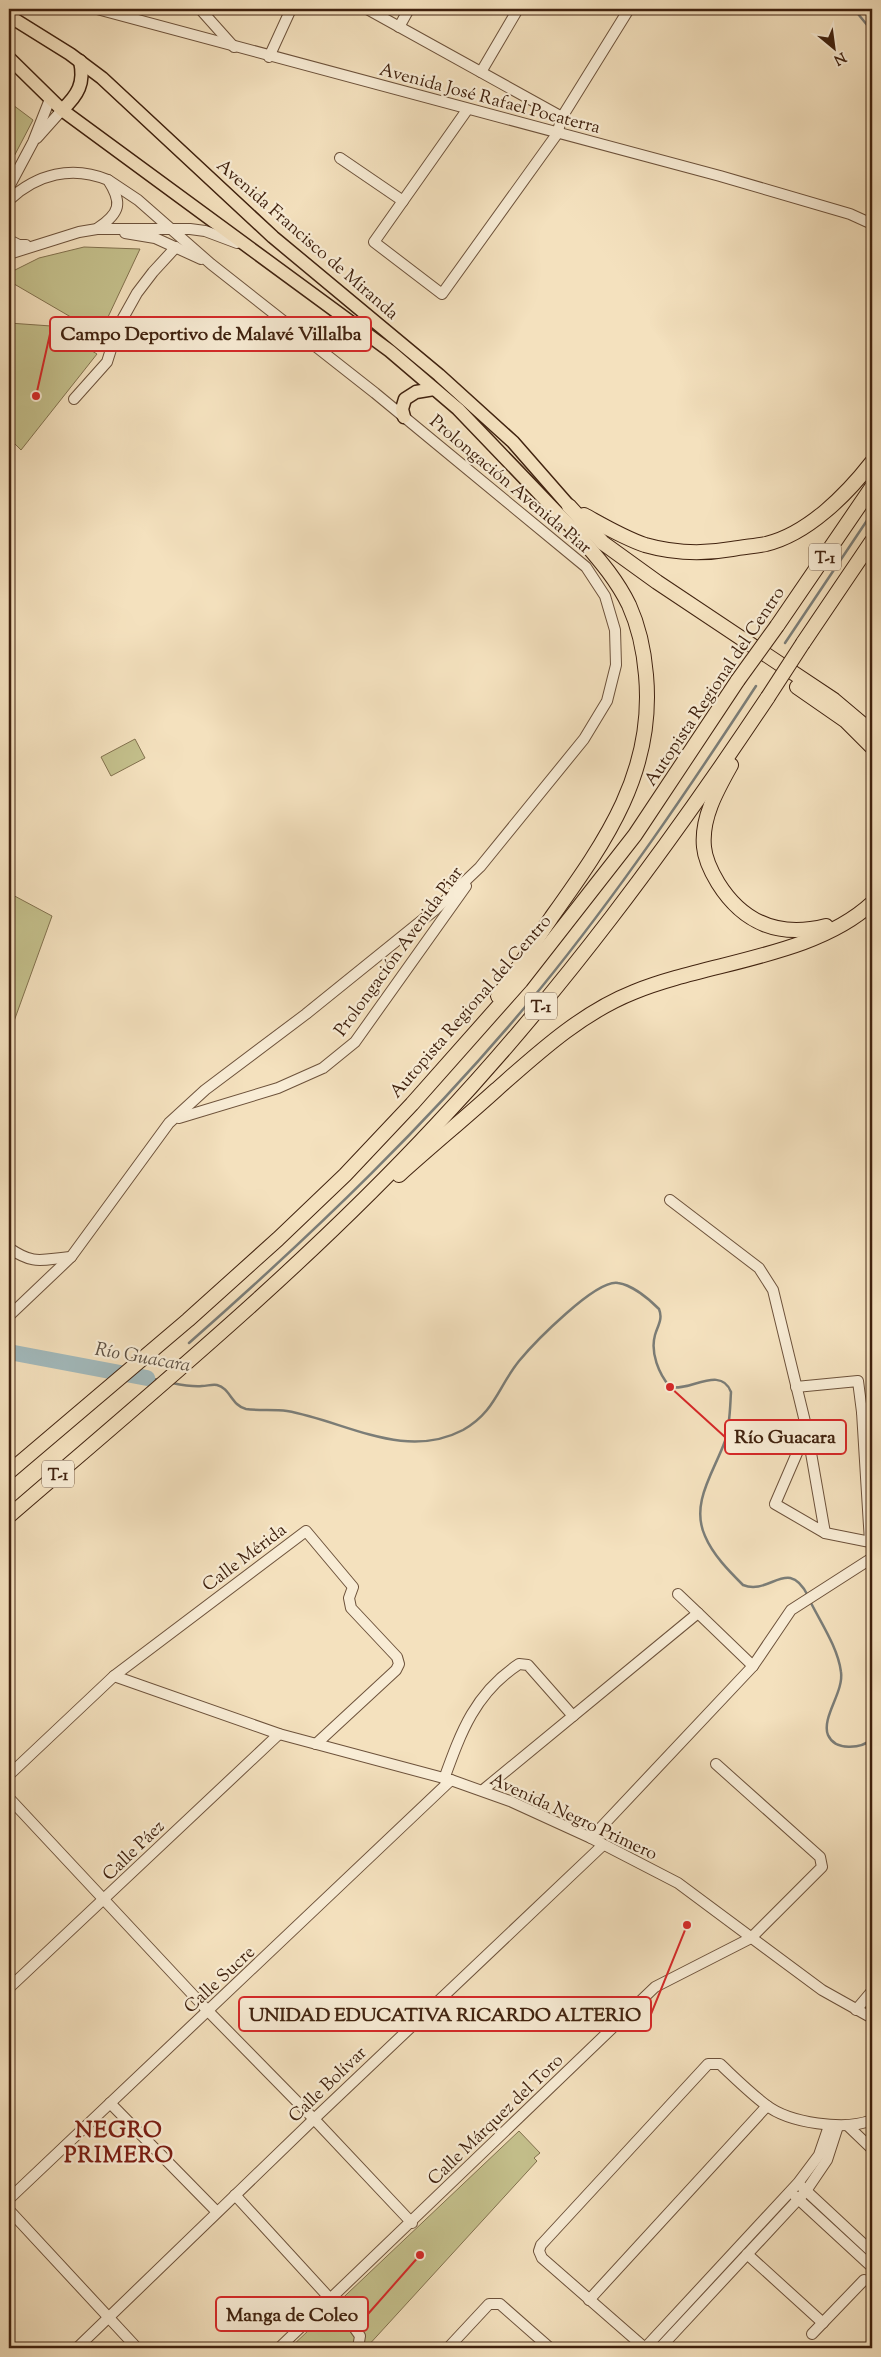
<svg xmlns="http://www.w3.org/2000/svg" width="881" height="2357" viewBox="0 0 881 2357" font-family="'Sorts Mill Goudy',serif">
	<rect width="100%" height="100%" fill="#f4e1be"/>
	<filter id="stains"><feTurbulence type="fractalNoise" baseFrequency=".004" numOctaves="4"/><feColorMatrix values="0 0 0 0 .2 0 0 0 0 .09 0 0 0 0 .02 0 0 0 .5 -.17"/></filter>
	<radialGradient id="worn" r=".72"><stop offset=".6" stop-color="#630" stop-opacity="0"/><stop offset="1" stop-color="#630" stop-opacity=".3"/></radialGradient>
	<g fill="#c4c08c" stroke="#82714e">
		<path d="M9,102L33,120L9,166Z"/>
		<path d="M84,247L140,249L100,334L9,281V273L39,258Z"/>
		<path d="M9,323L51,326L97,354L21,450L9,438Z"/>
		<path d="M135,739L145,758L111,776L101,757Z"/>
		<path d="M9,893L52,916L9,1035Z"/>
		<path d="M519,2131L540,2153L534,2158L537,2161L366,2348H290Z"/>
	</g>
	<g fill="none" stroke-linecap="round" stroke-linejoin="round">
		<g stroke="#7b7d77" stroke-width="2.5">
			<path d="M854,9L872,31"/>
			<path d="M785,643L872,513"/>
			<path d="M189,1343C314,1233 434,1118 540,989C619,892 688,790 756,686"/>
			<path d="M147,1378L159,1380"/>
			<path d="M172,1383C182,1385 192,1387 202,1386C207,1386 212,1384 217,1385C230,1388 232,1406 246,1409C259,1411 274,1409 287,1411C345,1421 404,1461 463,1430C495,1412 498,1387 519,1361C534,1343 596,1279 618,1283C632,1285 649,1299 659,1309C663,1319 658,1325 655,1335C650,1353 659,1374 670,1387C689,1392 721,1365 731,1392C730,1408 730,1426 725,1441C714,1472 690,1503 705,1536C713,1555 729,1571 743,1585C770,1596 788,1556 808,1596"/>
			<path d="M810,1601C821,1623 838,1648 841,1672C844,1692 821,1718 828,1735C835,1751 861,1749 872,1739"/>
		</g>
		<path stroke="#a2babd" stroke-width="16" d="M9,1352L147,1378"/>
		<defs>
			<g id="minor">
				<path d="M97,9L720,176L850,214L872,224"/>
				<path d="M200,9L234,47"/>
				<path d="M367,9L562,117"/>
				<path d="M399,27L409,9"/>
				<path d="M269,57L291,9"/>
				<path d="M481,72L518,9"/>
				<path d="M467,110L374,242L442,294L557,134L562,117L629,9"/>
				<path d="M37,138L62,110"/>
				<path d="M340,158L403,201"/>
				<path d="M9,187L33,142L50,99"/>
				<path d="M9,200C37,174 72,165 108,180C123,203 120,213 98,228"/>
				<path d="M125,233L155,238L201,259"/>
				<path d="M9,240L19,245H26"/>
				<path d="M9,254L79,232L97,229H190L205,231L237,243"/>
				<path d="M74,399L107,362L118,327L137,293L153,272L176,247"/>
				<path d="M179,1118L278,1088L323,1068L355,1042L466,886"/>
				<path d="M670,1200L759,1268L773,1290L807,1430L825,1533L775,1504L807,1430"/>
				<path d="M9,1248C35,1266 42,1259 71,1257"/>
				<path d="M9,1316L71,1257L169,1123L205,1090L306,1014L436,909L480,867L584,739L607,701L616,665L615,630L605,596L586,567L375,393L211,264L138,200L108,180"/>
				<path d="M796,1387L858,1381L862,1412L872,1414"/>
				<path d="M825,1533L870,1542L862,1412"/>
				<path d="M678,1594L698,1613"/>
				<path d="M114,1676L279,1734L451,1780L510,1801L591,1838L678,1883L822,1990L872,2018"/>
				<path d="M9,1775L114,1676L306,1531L353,1587L349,1598L351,1608L397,1657L399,1664L396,1670L316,1744"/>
				<path d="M444,1779C461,1732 475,1693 519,1664L528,1665L573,1716"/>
				<path d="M483,1790L698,1613L753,1666"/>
				<path d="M9,1798L208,2011L314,2119L412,2223"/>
				<path d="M591,1838L753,1666L791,1610L872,1558"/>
				<path d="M9,1988L279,1734"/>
				<path d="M856,2010L872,1991"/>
				<path d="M110,2103L217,2212"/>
				<path d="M848,2126L872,2149"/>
				<path d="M801,2186L872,2252"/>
				<path d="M235,2195L346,2316L360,2336L358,2348"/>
				<path d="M795,2196L872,2267"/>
				<path d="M9,2199L451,1780"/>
				<path d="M9,2210L137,2348"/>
				<path d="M747,2254L823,2323"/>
				<path d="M589,2300L767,2106"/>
				<path d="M812,2334L864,2280"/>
				<path d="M77,2348L314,2119L603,1845"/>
				<path d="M279,2348L655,1987L751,1938L822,1867L820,1857L716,1764"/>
				<path d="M448,2348L489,2304H500L550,2348"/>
				<path d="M645,2348L542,2258L539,2251L541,2245L708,2064H720C735,2078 750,2093 766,2105C789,2123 845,2131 872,2120"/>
				<path d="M645,2348L798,2183L819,2155L829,2126"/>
				<path d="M660,2348L806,2191L827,2160L838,2126"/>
			</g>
			<g id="major">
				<path d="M9,16L70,54L102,78L273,237L439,375L513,442L569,506"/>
				<path d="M9,58L62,110L390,351L458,409L573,529"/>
				<path d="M62,110C78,95 85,83 80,61"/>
				<path d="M404,417L402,409L405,399L416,392L434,389"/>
			</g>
			<g id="highway">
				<path d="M569,506L603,543L657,582L834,700L872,732"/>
				<path d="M584,515C604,526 624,538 645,545C673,553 704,554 732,549C743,547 755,546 766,544C808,534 847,494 872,462"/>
				<path d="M777,626L872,487"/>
				<path d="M803,643L872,541"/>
				<path d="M797,687L846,721L872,747"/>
				<path d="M731,765C717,790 701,818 704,847C705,859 712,873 718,883C743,923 779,938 826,926"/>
				<path d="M498,996C517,971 533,944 551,918C605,842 655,773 646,675C644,651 639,627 629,605C615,576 594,554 573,529"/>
				<path d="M399,1175C431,1146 464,1119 496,1090C538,1053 581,1013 634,992C707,962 814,957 872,903"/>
				<path d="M9,1472L188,1320L278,1239L345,1175L412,1104L521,981L635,835L738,680"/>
				<path d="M9,1516C155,1390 305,1266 437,1124C561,992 668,847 768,697"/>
			</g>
		</defs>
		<use href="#minor" stroke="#6d523b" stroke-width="12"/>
		<use href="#major" stroke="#40220f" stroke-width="15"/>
		<use href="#highway" stroke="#40220f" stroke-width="16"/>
		<use href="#minor" stroke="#f8ecd5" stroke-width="10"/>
		<use href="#major" stroke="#f4e1be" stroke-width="12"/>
		<use href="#highway" stroke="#f4e1be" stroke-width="14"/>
		<defs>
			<g id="highway-bridge">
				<path d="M738,680L777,626"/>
				<path d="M768,697L803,643"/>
			</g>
		</defs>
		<use href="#highway-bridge" stroke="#40220f" stroke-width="16" stroke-linecap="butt"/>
		<use href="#highway-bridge" stroke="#f4e1be" stroke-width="14"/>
	</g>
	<g text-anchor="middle" stroke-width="4.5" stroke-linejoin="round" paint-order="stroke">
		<g fill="#f8ecd5" stroke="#775f4a" stroke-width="1">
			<rect x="809" y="543.5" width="32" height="27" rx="4"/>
			<rect x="525" y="992.5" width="32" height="27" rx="4"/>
			<rect x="42" y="1460.5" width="32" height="27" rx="4"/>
		</g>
		<g font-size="16" font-weight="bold" fill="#40220f">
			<text x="825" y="563">T-1</text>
			<text x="541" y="1012">T-1</text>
			<text x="58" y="1480">T-1</text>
		</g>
		<g font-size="18" fill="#40220f" stroke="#f8ecd5">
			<text transform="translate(490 98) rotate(15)" y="6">Avenida José Rafael Pocaterra</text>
			<text transform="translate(308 239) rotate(41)" y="6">Avenida Francisco de Miranda</text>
			<text transform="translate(511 484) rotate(40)" y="6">Prolongación Avenida Piar</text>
			<text transform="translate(714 686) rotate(-56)" y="6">Autopista Regional del Centro</text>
			<text transform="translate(398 951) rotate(-54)" y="6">Prolongación Avenida Piar</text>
			<text transform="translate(470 1006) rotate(-49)" y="6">Autopista Regional del Centro</text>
			<text transform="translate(244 1557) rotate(-37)" y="6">Calle Mérida</text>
			<text transform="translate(574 1816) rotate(25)" y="6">Avenida Negro Primero</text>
			<text transform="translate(133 1850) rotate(-44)" y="6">Calle Páez</text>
			<text transform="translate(219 1979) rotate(-43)" y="6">Calle Sucre</text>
			<text transform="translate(327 2084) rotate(-44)" y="6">Calle Bolívar</text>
			<text transform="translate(495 2119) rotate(-44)" y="6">Calle Márquez del Toro</text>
		</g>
		<g font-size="19" font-style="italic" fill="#5d5043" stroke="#f8ecd5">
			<text transform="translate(143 1356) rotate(10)" y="7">Río Guacara</text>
		</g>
		<g font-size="22" font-weight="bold" letter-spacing="1" fill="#7a1f14" stroke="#f8ecd5">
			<text x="119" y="2137">NEGRO<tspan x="119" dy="25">PRIMERO</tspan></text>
		</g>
	</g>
	<path fill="none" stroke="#d62828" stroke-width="2" d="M36 396L50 334M670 1387L725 1437M687 1925L651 2014M420 2255L368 2314"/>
	<g fill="#d62828" stroke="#f8ecd5" stroke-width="2">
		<circle cx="36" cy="396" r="5"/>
		<circle cx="670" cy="1387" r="5"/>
		<circle cx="687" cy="1925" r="5"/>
		<circle cx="420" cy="2255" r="5"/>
	</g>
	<g fill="#f8ecd5" stroke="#d62828" stroke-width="2">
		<rect x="50" y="317" width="321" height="34" rx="5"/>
		<rect x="725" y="1420" width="121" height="34" rx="5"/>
		<rect x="239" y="1997" width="412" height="34" rx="5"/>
		<rect x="216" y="2297" width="152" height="34" rx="5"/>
	</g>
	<g font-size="19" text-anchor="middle" font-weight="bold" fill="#40220f">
		<text x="211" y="340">Campo Deportivo de Malavé Villalba</text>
		<text x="785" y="1443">Río Guacara</text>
		<text x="445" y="2021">UNIDAD EDUCATIVA RICARDO ALTERIO</text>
		<text x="292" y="2321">Manga de Coleo</text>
	</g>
	<rect width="881" height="2357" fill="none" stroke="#f4e1be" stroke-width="30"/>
	<rect x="10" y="10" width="861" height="2337" fill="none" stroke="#40220f" stroke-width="2.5"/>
	<rect x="15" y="15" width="851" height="2327" fill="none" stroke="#40220f"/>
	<g transform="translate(834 48) rotate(151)" stroke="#f8ecd5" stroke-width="4" paint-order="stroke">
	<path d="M0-4L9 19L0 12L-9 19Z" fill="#40220f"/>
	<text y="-8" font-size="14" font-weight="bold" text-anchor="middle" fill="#40220f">N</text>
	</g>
	<rect width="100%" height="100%" filter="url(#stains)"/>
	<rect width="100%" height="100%" fill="url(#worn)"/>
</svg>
